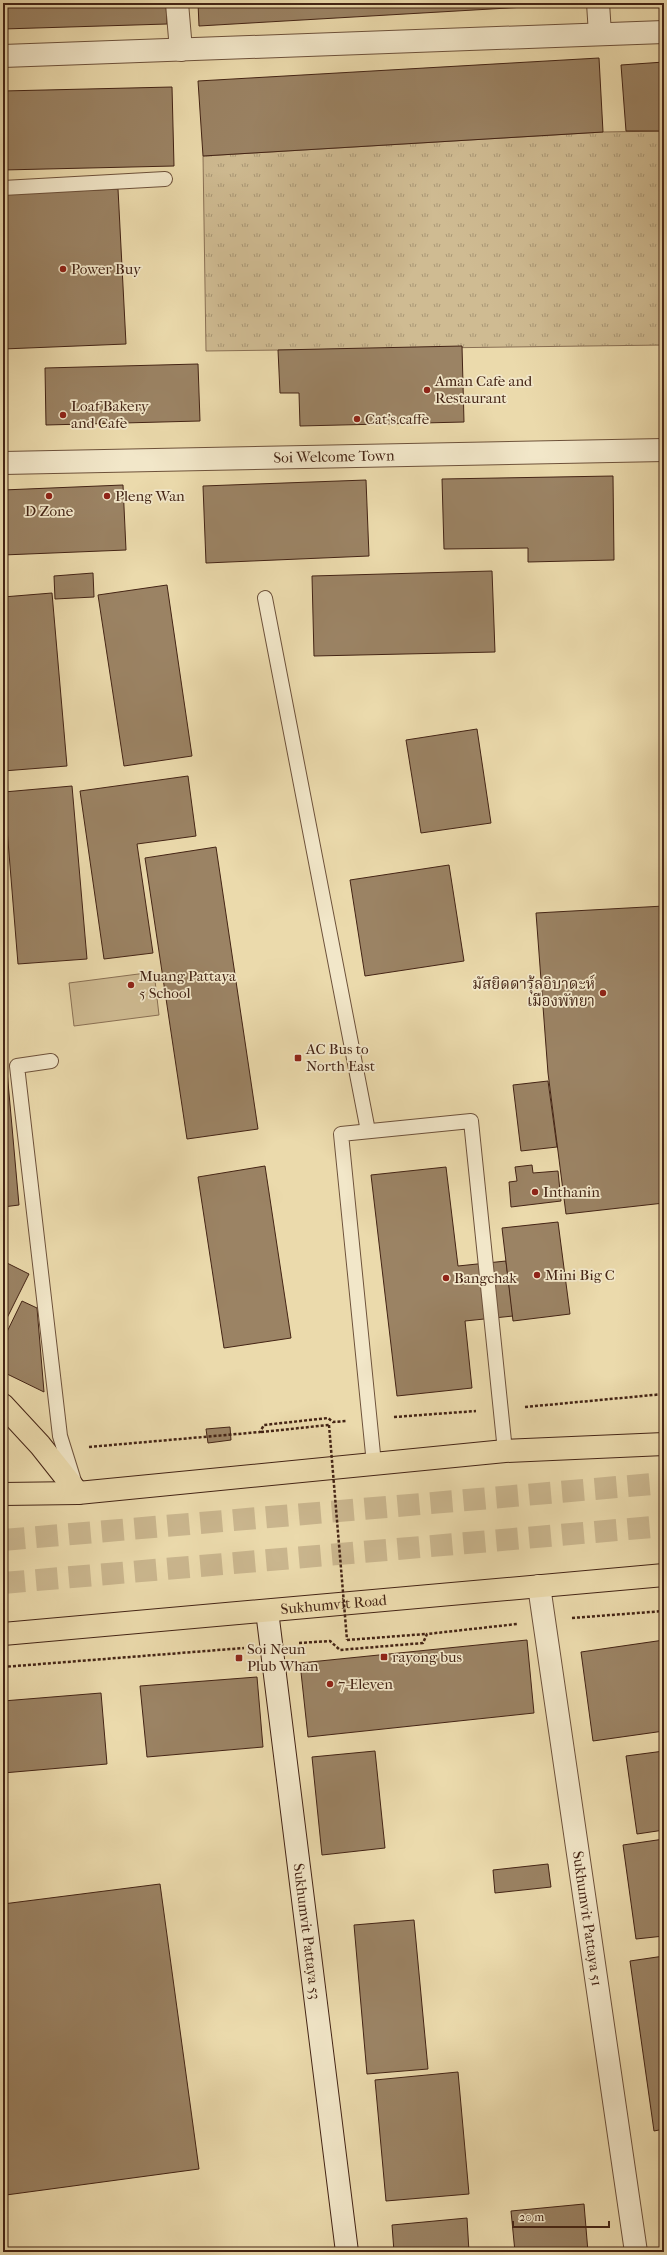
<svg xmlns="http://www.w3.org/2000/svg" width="667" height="2255" viewBox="0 0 667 2255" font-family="'IM FELL French Canon','Noto Serif Thai',serif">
	<defs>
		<pattern id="grass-tufts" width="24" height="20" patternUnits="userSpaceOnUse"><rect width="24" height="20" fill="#cfbb92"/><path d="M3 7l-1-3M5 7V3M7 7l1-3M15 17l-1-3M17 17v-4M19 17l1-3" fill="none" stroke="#aa9876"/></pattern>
	</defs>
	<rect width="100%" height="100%" fill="#ebdaac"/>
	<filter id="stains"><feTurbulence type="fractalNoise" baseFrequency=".005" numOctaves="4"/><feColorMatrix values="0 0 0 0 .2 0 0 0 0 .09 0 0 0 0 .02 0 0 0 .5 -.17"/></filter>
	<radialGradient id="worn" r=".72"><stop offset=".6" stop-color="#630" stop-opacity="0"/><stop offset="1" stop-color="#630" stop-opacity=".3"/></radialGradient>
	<path fill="url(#grass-tufts)" stroke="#8a7054" d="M664,131V345L206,351L203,156L603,132Z"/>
	<path fill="#cfbb92" stroke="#8a7054" d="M154,972L159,1015L74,1026L69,983Z"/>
	<g fill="#9b8364" stroke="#442415">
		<path d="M3,3H166L167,24L3,29Z"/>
		<path d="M198,3H577V4L199,26Z"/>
		<path d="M599,58L603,132L203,156L198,81Z"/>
		<path d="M664,62V131H626L621,65Z"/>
		<path d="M172,87L174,166L3,170V91Z"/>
		<path d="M118,189L126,344L3,349V194Z"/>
		<path d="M462,346L464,422L300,426L299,393H280L278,350Z"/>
		<path d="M198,364L200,421L46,425L45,368Z"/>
		<path d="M613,476L614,560L528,562V548L444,549L442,479Z"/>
		<path d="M366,480L369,556L206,563L203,486Z"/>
		<path d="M123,485L126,550L3,555V490Z"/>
		<path d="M492,571L495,652L314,656L312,576Z"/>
		<path d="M93,573L94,597L55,599L54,576Z"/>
		<path d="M167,585L192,756L124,766L98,595Z"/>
		<path d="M52,593L67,766L3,771V597Z"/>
		<path d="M477,729L491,823L421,833L406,740Z"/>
		<path d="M188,776L196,836L137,844L153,953L104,959L80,791Z"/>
		<path d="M72,786L87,959L18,964L4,792Z"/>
		<path d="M216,847L258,1129L187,1139L145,858Z"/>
		<path d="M449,865L464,961L365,976L350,880Z"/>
		<path d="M664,906V1203L566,1214L548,1073L536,913Z"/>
		<path d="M3,1071H7L19,1205L3,1207Z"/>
		<path d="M548,1081L557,1147L521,1151L513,1085Z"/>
		<path d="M532,1165L533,1173L558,1171L561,1201L511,1207L509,1182L517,1181L515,1167Z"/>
		<path d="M265,1166L291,1338L224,1348L198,1177Z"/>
		<path d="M446,1167L458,1266L506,1261L513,1316L465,1321L472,1388L397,1396L371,1175Z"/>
		<path d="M558,1222L570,1314L513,1321L502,1228Z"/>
		<path d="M3,1261L29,1274L3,1326Z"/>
		<path d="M22,1301L37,1308L44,1392L3,1372V1340Z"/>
		<path d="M230,1427L231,1440L208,1443L206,1429Z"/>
		<path d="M527,1640L534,1713L308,1737L300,1663Z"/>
		<path d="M664,1640V1731L593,1741L581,1652Z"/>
		<path d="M257,1677L263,1747L147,1757L140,1686Z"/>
		<path d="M101,1693L107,1764L3,1773V1701Z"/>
		<path d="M375,1751L385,1848L322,1855L312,1757Z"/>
		<path d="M664,1751V1830L637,1834L626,1756Z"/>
		<path d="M664,1839V1936L636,1939L623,1845Z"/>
		<path d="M548,1864L551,1887L495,1893L493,1870Z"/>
		<path d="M160,1884L199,2169L6,2195L3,2176V1904Z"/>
		<path d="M414,1920L428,2069L367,2074L354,1925Z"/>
		<path d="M664,1956V2129L654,2131L630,1961Z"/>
		<path d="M458,2072L469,2194L386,2201L375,2080Z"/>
		<path d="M584,2204L588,2252H515L511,2211Z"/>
		<path d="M467,2218L469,2252H394L392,2225Z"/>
	</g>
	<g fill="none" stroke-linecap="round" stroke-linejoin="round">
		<g stroke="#cab68e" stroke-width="22" stroke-dasharray="22 11" stroke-linecap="butt">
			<path d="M3,1540L664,1483"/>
			<path d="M3,1583L664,1526"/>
		</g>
		<defs>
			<g id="lane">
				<path d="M3,188L165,179"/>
				<path d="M265,598L368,1131"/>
				<path d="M51,1061L17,1066L60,1436L74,1481"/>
				<path d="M374,1464L341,1134L471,1121L505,1451"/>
			</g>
			<g id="street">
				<path d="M177,3L181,50"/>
				<path d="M598,3L600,34"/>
				<path d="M3,56L664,32"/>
				<path id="s1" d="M3,463L664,450"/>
				<path id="s2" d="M539,1586L636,2252"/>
			</g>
			<g id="secondary">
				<path id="s3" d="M267,1611L347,2252"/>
			</g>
			<g id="highway">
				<path d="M3,1405L40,1445L78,1493"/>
				<path d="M3,1494L78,1493L505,1451L664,1444"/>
				<path id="s4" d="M3,1634L664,1575"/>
			</g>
		</defs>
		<use href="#lane" stroke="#6e523b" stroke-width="16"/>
		<use href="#street" stroke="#6e523b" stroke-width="24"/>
		<use href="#secondary" stroke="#442415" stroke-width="24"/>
		<use href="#highway" stroke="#442415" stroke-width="24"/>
		<g stroke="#442415" stroke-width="2.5" stroke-dasharray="3 2" stroke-linecap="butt">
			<path d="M525,1407L664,1394"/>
			<path d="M394,1417L476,1411"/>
			<path d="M261,1432L329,1425"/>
			<path d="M89,1447L260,1432L264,1425L328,1418L333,1422L347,1421"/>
			<path d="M572,1618L664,1611"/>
			<path d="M347,1640L426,1634"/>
			<path d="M299,1643L330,1641L340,1650L423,1643L427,1634L517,1624"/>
			<path d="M3,1667L244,1648"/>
		</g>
		<use href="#lane" stroke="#f2e7c9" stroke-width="14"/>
		<use href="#street" stroke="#f2e7c9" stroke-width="22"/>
		<use href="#secondary" stroke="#f2e7c9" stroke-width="22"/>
		<use href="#highway" stroke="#ebdaac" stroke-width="22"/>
		<path stroke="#442415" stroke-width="2.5" stroke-dasharray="3 2" stroke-linecap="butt" d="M329,1425L347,1640"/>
	</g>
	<g fill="#8f2418" stroke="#f2e7c9" stroke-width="1.5">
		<circle cx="63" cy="269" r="4"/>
		<circle cx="427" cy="390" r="4"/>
		<circle cx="63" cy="415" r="4"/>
		<circle cx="357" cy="419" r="4"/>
		<circle cx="49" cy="496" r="4"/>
		<circle cx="107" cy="496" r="4"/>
		<circle cx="131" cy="985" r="4"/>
		<circle cx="603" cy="993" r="4"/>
		<rect x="294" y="1054" width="8" height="8" rx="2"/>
		<circle cx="535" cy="1192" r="4"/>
		<circle cx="537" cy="1275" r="4"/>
		<circle cx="446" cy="1278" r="4"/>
		<rect x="380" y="1653" width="8" height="8" rx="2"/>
		<rect x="235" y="1654" width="8" height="8" rx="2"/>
		<circle cx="330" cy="1684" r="4"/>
	</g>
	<g text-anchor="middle" stroke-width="3.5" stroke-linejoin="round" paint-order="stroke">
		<g font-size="15" fill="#442415" stroke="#f2e7c9" text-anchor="start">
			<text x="71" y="274">Power Buy</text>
			<text x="435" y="386">Aman Cafe and<tspan x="435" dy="17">Restaurant</tspan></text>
			<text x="71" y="411">Loaf Bakery<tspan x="71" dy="17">and Cafe</tspan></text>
			<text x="365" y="424">Cat's caffe</text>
			<text x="115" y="501">Pleng Wan</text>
			<text x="49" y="516" text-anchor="middle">D Zone</text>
			<text x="139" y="981">Muang Pattaya<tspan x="139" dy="17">5 School</tspan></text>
			<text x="595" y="989" text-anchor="end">มัสยิดดารุ้ลอิบาดะห์<tspan x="595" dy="17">เมืองพัทยา</tspan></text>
			<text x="306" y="1054">AC Bus to<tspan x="306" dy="17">North East</tspan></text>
			<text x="543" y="1197">Inthanin</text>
			<text x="545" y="1280">Mini Big C</text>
			<text x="454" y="1283">Bangchak</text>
			<text x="247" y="1654">Soi Neun<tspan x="247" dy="17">Plub Whan</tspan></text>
			<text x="392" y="1662">rayong bus</text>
			<text x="338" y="1689">7-Eleven</text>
		</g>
		<g font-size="15" fill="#442415" stroke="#f2e7c9">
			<text dy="5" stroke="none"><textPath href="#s1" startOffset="331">Soi Welcome Town</textPath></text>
			<text dy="5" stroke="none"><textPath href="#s4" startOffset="332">Sukhumvit Road</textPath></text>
			<text dy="5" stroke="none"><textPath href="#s2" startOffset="336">Sukhumvit Pattaya 51</textPath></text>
			<text dy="5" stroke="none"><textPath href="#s3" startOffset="323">Sukhumvit Pattaya 53</textPath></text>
		</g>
	</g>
	<rect width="667" height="2255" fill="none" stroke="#ebdaac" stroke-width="16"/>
	<rect x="4" y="4" width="659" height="2247" fill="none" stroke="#442415" stroke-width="2"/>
	<rect x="8" y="8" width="651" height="2239" fill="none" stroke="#442415"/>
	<path d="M513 2221v6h96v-6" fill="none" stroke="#442415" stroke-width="2"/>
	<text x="519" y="2221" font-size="12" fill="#442415" stroke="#f2e7c9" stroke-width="3" paint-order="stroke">20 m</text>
	<rect width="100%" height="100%" filter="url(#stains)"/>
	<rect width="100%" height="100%" fill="url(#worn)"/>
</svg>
